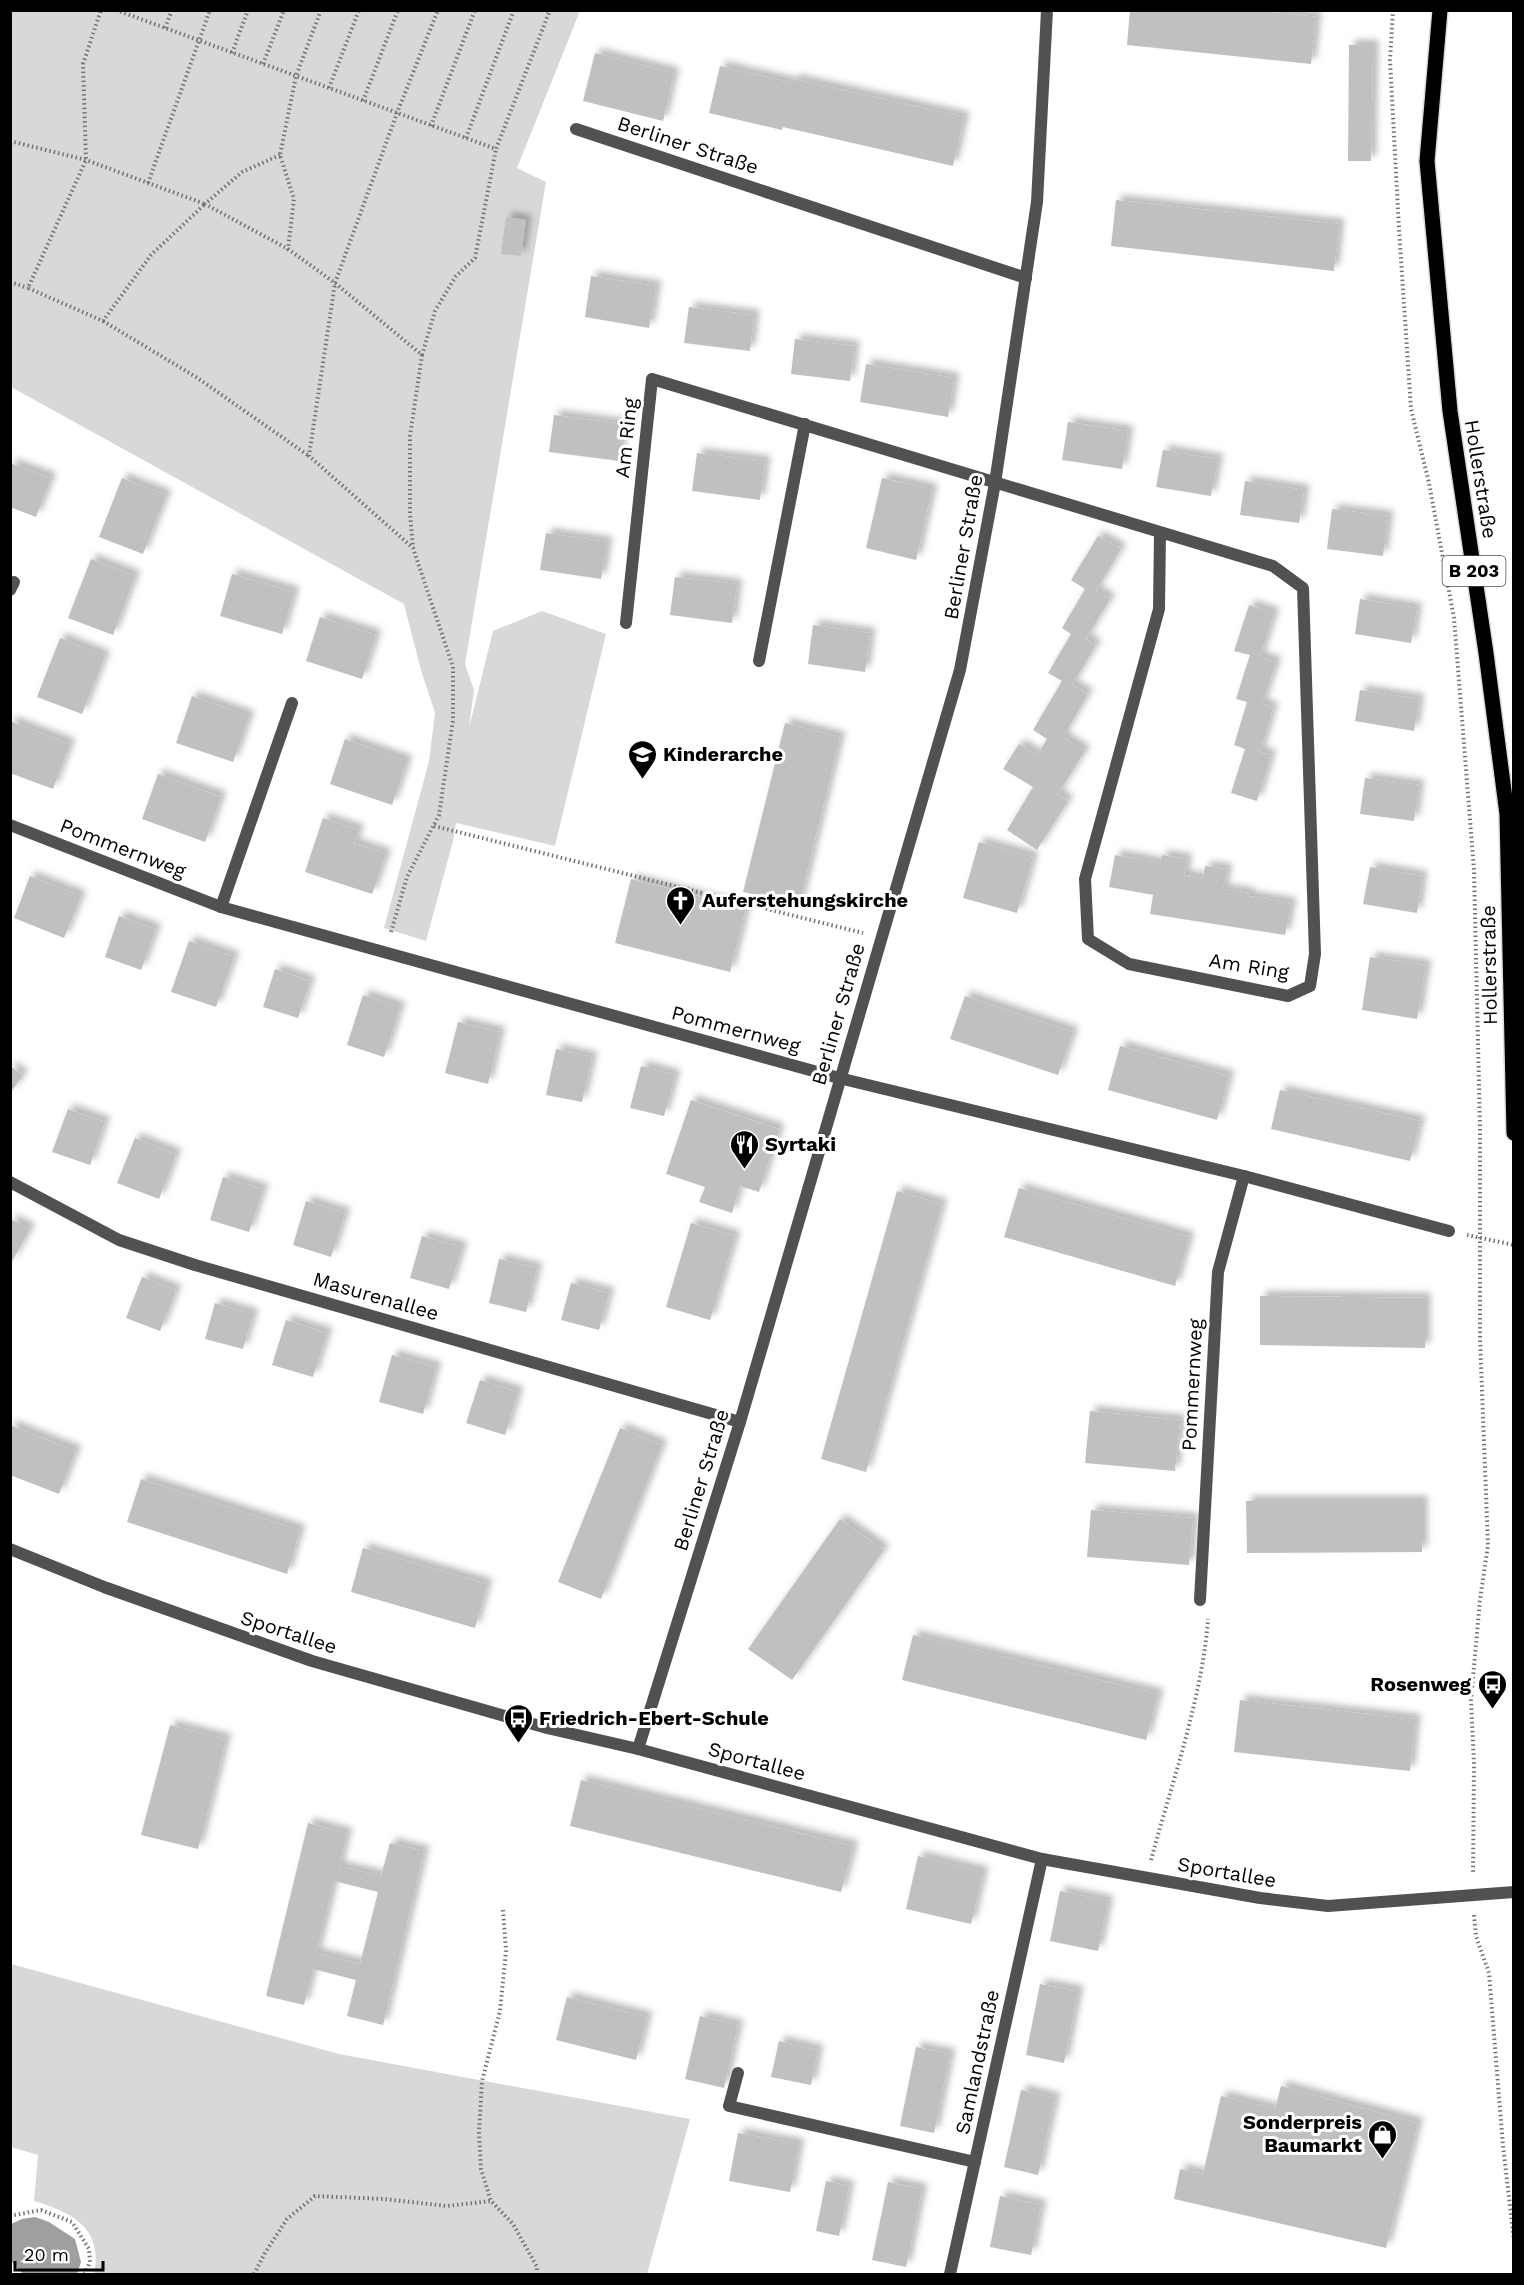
<svg xmlns="http://www.w3.org/2000/svg" width="1524" height="2285" viewBox="0 0 1524 2285" font-family="'Work Sans',sans-serif">
	<defs>
		<filter id="shadow"><feDropShadow dx="5.5" dy="-5.5" stdDeviation="3" flood-color="#0004"/></filter>
	</defs>
	<rect width="100%" height="100%" fill="#fff"/>
	<g fill="#d8d8d8">
		<path d="M11,11H580L517,168L546,182L465,664L474,690L469,728L493,631L542,611L606,634L555,846L456,823L453,841L426,941L384,928L429,761L435,713L421,670L404,604L11,387Z"/>
		<path d="M11,1964L339,2054L690,2119L647,2274H94C104,2228 71,2212 34,2201L38,2155L11,2147Z"/>
	</g>
	<path fill="#9f9f9f" d="M35,2217L49,2222L75,2239L81,2262L77,2274H23L11,2261V2224L22,2219Z"/>
	<g fill="#c0c0c0" fill-rule="evenodd" filter="url(#shadow)">
		<path d="M1130,10H1253L1316,17L1311,64L1127,45Z"/>
		<path d="M1349,45H1373L1371,161H1348Z"/>
		<path d="M595,53L674,73L663,121L583,101Z"/>
		<path d="M720,66L793,83L794,79L964,117L953,166L783,127L782,130L709,113Z"/>
		<path d="M1116,200L1339,224L1334,271L1111,246Z"/>
		<path d="M506,217L526,220L521,256L501,254Z"/>
		<path d="M591,276L656,286L649,328L585,317Z"/>
		<path d="M689,307L754,315L750,351L684,343Z"/>
		<path d="M795,339L854,346L850,381L791,374Z"/>
		<path d="M866,364L954,378L948,417L860,402Z"/>
		<path d="M554,415L623,424L619,461L549,452Z"/>
		<path d="M1068,422L1128,431L1122,469L1062,460Z"/>
		<path d="M1163,450L1218,459L1211,496L1156,487Z"/>
		<path d="M697,453L765,461L760,500L692,491Z"/>
		<path d="M10,463L51,478L36,517L10,507Z"/>
		<path d="M122,478L166,495L143,554L99,537Z"/>
		<path d="M882,478L932,489L916,560L866,548Z"/>
		<path d="M1245,481L1304,490L1299,523L1240,515Z"/>
		<path d="M1332,509L1388,516L1383,556L1327,549Z"/>
		<path d="M546,533L607,542L601,579L540,570Z"/>
		<path d="M1098,536L1121,549L1096,591L1110,599L1086,639L1096,645L1072,685L1088,694L1063,737L1085,751L1058,794L1068,801L1037,850L1007,830L1033,787L1003,769L1019,744L1037,755L1047,739L1033,730L1062,681L1048,673L1071,634L1062,628L1085,589L1071,580Z"/>
		<path d="M91,559L135,576L113,635L68,618Z"/>
		<path d="M232,574L294,592L282,634L220,616Z"/>
		<path d="M675,577L737,584L732,623L670,615Z"/>
		<path d="M1360,599L1417,608L1411,643L1355,634Z"/>
		<path d="M1249,605L1274,613L1260,657L1276,662L1262,704L1273,708L1260,752L1271,755L1257,801L1231,793L1245,749L1234,745L1247,702L1236,699L1250,655L1234,651Z"/>
		<path d="M320,617L376,635L362,679L306,661Z"/>
		<path d="M813,625L870,633L865,672L808,664Z"/>
		<path d="M60,638L105,656L82,714L37,697Z"/>
		<path d="M1360,690L1419,699L1414,731L1355,721Z"/>
		<path d="M192,696L249,716L233,762L176,743Z"/>
		<path d="M10,721L70,744L53,789L10,773Z"/>
		<path d="M785,723L840,737L799,905L743,892Z"/>
		<path d="M345,739L407,761L392,805L330,784Z"/>
		<path d="M158,774L221,797L205,842L142,819Z"/>
		<path d="M1365,778L1419,785L1414,821L1360,814Z"/>
		<path d="M323,818L359,830L354,843L386,854L372,894L305,872Z"/>
		<path d="M979,842L1033,857L1017,913L963,898Z"/>
		<path d="M1115,855L1161,863L1162,855L1187,859L1184,875L1203,878L1205,866L1227,869L1223,889L1249,893L1248,896L1291,903L1285,935L1150,914L1153,895L1109,887Z"/>
		<path d="M1370,867L1422,876L1417,913L1363,904Z"/>
		<path d="M30,876L81,896L64,938L14,918Z"/>
		<path d="M631,879L746,908L730,972L615,943Z"/>
		<path d="M119,916L156,929L141,970L105,957Z"/>
		<path d="M189,941L234,957L216,1007L171,992Z"/>
		<path d="M1370,957L1426,965L1417,1019L1362,1010Z"/>
		<path d="M275,969L310,981L298,1018L263,1007Z"/>
		<path d="M363,995L400,1007L384,1057L347,1045Z"/>
		<path d="M965,996L1073,1032L1058,1075L950,1039Z"/>
		<path d="M458,1022L500,1032L488,1084L445,1073Z"/>
		<path d="M1120,1046L1229,1076L1217,1120L1108,1090Z"/>
		<path d="M556,1049L592,1057L582,1102L546,1095Z"/>
		<path d="M10,1066L23,1075L10,1094Z"/>
		<path d="M641,1066L675,1075L664,1116L630,1108Z"/>
		<path d="M1280,1090L1420,1121L1410,1161L1271,1129Z"/>
		<path d="M691,1100L779,1129L759,1192L740,1186L732,1213L699,1202L705,1187L666,1174Z"/>
		<path d="M68,1109L105,1122L90,1165L52,1152Z"/>
		<path d="M135,1138L176,1154L159,1199L117,1183Z"/>
		<path d="M223,1177L263,1189L249,1232L210,1220Z"/>
		<path d="M1019,1188L1189,1237L1175,1286L1004,1237Z"/>
		<path d="M897,1191L942,1204L866,1472L821,1459Z"/>
		<path d="M306,1201L345,1213L331,1257L293,1245Z"/>
		<path d="M10,1219L30,1229L10,1265Z"/>
		<path d="M691,1223L735,1236L710,1320L666,1307Z"/>
		<path d="M422,1236L462,1247L449,1289L410,1278Z"/>
		<path d="M499,1259L537,1268L526,1312L489,1303Z"/>
		<path d="M142,1277L176,1290L160,1331L126,1318Z"/>
		<path d="M571,1283L609,1293L599,1330L561,1320Z"/>
		<path d="M1260,1296L1425,1298V1348L1260,1345Z"/>
		<path d="M215,1303L253,1314L243,1349L205,1339Z"/>
		<path d="M286,1320L327,1333L313,1377L272,1365Z"/>
		<path d="M392,1355L436,1367L423,1414L379,1402Z"/>
		<path d="M480,1380L518,1392L505,1435L466,1423Z"/>
		<path d="M1090,1411L1180,1420L1175,1471L1085,1463Z"/>
		<path d="M10,1425L76,1451L59,1494L10,1475Z"/>
		<path d="M620,1428L662,1445L601,1599L558,1582Z"/>
		<path d="M141,1479L300,1530L287,1574L127,1522Z"/>
		<path d="M1246,1501H1422V1552L1247,1553Z"/>
		<path d="M1091,1510L1193,1518L1189,1565L1087,1557Z"/>
		<path d="M840,1519L884,1550L792,1680L748,1649Z"/>
		<path d="M363,1548L487,1584L475,1628L351,1592Z"/>
		<path d="M913,1635L1158,1694L1146,1740L902,1680Z"/>
		<path d="M1240,1700L1415,1719L1410,1771L1234,1752Z"/>
		<path d="M170,1725L226,1739L198,1849L141,1835Z"/>
		<path d="M581,1780L853,1846L841,1892L570,1826Z"/>
		<path d="M308,1823L347,1833L339,1866L381,1876L390,1843L424,1851L383,2025L347,2016L356,1980L313,1969L304,2005L266,1996ZM334,1881L378,1892L360,1964L316,1953Z"/>
		<path d="M918,1856L983,1872L971,1924L906,1909Z"/>
		<path d="M1060,1891L1108,1901L1098,1951L1050,1941Z"/>
		<path d="M1040,1984L1078,1991L1064,2063L1026,2055Z"/>
		<path d="M567,1997L647,2017L636,2060L556,2040Z"/>
		<path d="M700,2016L738,2025L724,2088L685,2079Z"/>
		<path d="M779,2041L818,2050L811,2085L771,2077Z"/>
		<path d="M916,2047L950,2054L934,2133L900,2126Z"/>
		<path d="M1281,2086L1418,2123L1386,2248L1174,2199L1180,2169L1203,2174L1221,2096L1275,2109Z"/>
		<path d="M1021,2090L1055,2098L1038,2175L1004,2167Z"/>
		<path d="M738,2133L799,2144L790,2192L729,2181Z"/>
		<path d="M826,2181L849,2186L839,2236L816,2231Z"/>
		<path d="M888,2182L922,2189L906,2267L872,2260Z"/>
		<path d="M1000,2196L1041,2205L1031,2255L990,2247Z"/>
	</g>
	<g fill="none" stroke-linecap="round" stroke-linejoin="round">
		<defs>
			<path id="primary" d="M1440,10L1427,161L1450,411L1486,653L1507,814L1514,1133"/>
		</defs>
		<use href="#primary" stroke="#dbdbdb" stroke-width="18"/>
		<g stroke="#737373" stroke-width="4" stroke-dasharray="1.5 3" stroke-linecap="butt">
			<path d="M116,10L496,149L550,10"/>
			<path d="M321,10L296,76L280,155L294,199L288,249L335,283L422,355L410,436V514L413,547"/>
			<path d="M1393,10L1390,60L1399,229L1411,409L1429,483L1454,618L1474,870L1480,1129V1338L1488,1545L1480,1600L1471,1700L1474,1764L1473,1874"/>
			<path d="M165,28L172,10"/>
			<path d="M232,53L248,10"/>
			<path d="M263,64L284,10"/>
			<path d="M329,88L359,10"/>
			<path d="M363,101L398,10"/>
			<path d="M431,126L475,10"/>
			<path d="M466,138L514,10"/>
			<path d="M10,141L86,160L205,204L151,255L103,321L28,288L86,160L83,64L101,10"/>
			<path d="M280,155L242,172L205,204L288,249"/>
			<path d="M148,183L210,10"/>
			<path d="M10,282L28,288"/>
			<path d="M103,321L196,377L309,456"/>
			<path d="M422,355L435,311L456,276L475,258L496,149"/>
			<path d="M434,826L863,933"/>
			<path d="M391,932L407,877L439,815L453,720V667L413,548L309,456L335,283L397,113L438,10"/>
			<path d="M1467,1235L1514,1245"/>
			<path d="M1151,1860C1172,1782 1202,1699 1208,1619"/>
			<path d="M503,1910L506,1951L500,2011L482,2081L479,2133L481,2169L491,2201L513,2224L537,2267V2274"/>
			<path d="M1474,1915L1476,1936L1489,1973L1503,2146L1514,2240"/>
			<path d="M10,2216L41,2210L72,2222L89,2249L90,2262L85,2274"/>
			<path d="M254,2274L265,2253L287,2219L315,2196L384,2199L447,2206L491,2201"/>
		</g>
		<g stroke="#515151" stroke-width="12">
			<path d="M576,129L1026,278"/>
			<path d="M738,2073L729,2106L975,2162"/>
		</g>
		<g stroke="#515151" stroke-width="12">
			<path d="M10,590L14,582"/>
			<path d="M626,623L652,379L1273,566L1303,588L1315,954L1310,986L1288,996L1129,964L1088,939L1085,879L1159,609L1160,532"/>
			<path d="M759,661L805,424"/>
			<path d="M10,825L221,907L839,1078L1244,1176L1449,1231"/>
			<path d="M221,907L292,703"/>
			<path d="M10,1182L119,1240L195,1265L740,1422"/>
			<path d="M10,1549L104,1587L312,1661L547,1728L638,1749L1042,1859L1260,1898L1328,1906L1514,1892"/>
			<path d="M1200,1600L1218,1272L1244,1176"/>
			<path d="M638,1749L740,1422L960,670L995,483L1037,202L1047,10"/>
			<path d="M950,2274L1042,1859"/>
		</g>
		<use href="#primary" stroke="#000" stroke-width="15"/>
	</g>
	<defs>
		<symbol id="school-pin" viewBox="-11 -11 22 30"><path d="M0 17L-7.5 6A9.5 9.5 0 1 1 7.5 6Z" fill="#000" stroke="#fff"/><path d="M0-5L7-2L0 1L-7-2ZM-4 1L0 2.5L4 1V4Q0 6-4 4Z" fill="#fff"/></symbol>
		<symbol id="church-pin" viewBox="-11 -11 22 30"><path d="M0 17L-7.5 6A9.5 9.5 0 1 1 7.5 6Z" fill="#000" stroke="#fff"/><path d="M-1.2-6h2.4v3.5h3.3v2.4h-3.3V6h-2.4V-.1h-3.3v-2.4h3.3Z" fill="#fff"/></symbol>
		<symbol id="restaurant-pin" viewBox="-11 -11 22 30"><path d="M0 17L-7.5 6A9.5 9.5 0 1 1 7.5 6Z" fill="#000" stroke="#fff"/><path d="M-5-6h1v4h1v-4h1v4h1v-4h1v5L-1.5 .5V6h-2V.5L-5-1ZM5-6V6H3V1.5H1.5Q1.5-4 5-6Z" fill="#fff"/></symbol>
		<symbol id="bus-pin" viewBox="-11 -11 22 30"><path d="M0 17L-7.5 6A9.5 9.5 0 1 1 7.5 6Z" fill="#000" stroke="#fff"/><path d="M-5-6H5V4H4V6H2V4H-2V6H-4V4H-5ZM-3.5-4V0h7V-4ZM-3.5 1.2v1.5H-2V1.2ZM2 1.2v1.5H3.5V1.2Z" fill="#fff"/></symbol>
		<symbol id="shop-pin" viewBox="-11 -11 22 30"><path d="M0 17L-7.5 6A9.5 9.5 0 1 1 7.5 6Z" fill="#000" stroke="#fff"/><path d="M-5-2.5h2.3a2.7 3.5 0 0 1 5.4 0H5L5.5 6h-11ZM-1.5-2.5h3a1.5 2.3 0 0 0-3 0Z" fill="#fff"/></symbol>
	</defs>
	<g fill-rule="evenodd">
		<use href="#school-pin" x="626" y="738" width="33" height="45"/>
		<use href="#church-pin" x="664" y="884" width="33" height="45"/>
		<use href="#restaurant-pin" x="728" y="1128" width="33" height="45"/>
		<use href="#bus-pin" x="1476" y="1668" width="33" height="45"/>
		<use href="#bus-pin" x="502" y="1702" width="33" height="45"/>
		<use href="#shop-pin" x="1366" y="2118" width="33" height="45"/>
	</g>
	<g text-anchor="middle" stroke-width="6" stroke-linejoin="round" paint-order="stroke">
		<rect fill="#fff" stroke="#4c4c4c" stroke-width="1.5" x="1442.5" y="556" width="63" height="30" rx="4.5"/>
		<g font-size="18" font-weight="bold" fill="#000">
			<text x="1474" y="577">B 203</text>
		</g>
		<g font-size="20" fill="#000" stroke="#fff">
			<text transform="translate(688 145) rotate(18)" y="7">Berliner Straße</text>
			<text transform="translate(626 438) rotate(-84)" y="7">Am Ring</text>
			<text transform="translate(1481 479) rotate(81)" y="7">Hollerstraße</text>
			<text transform="translate(963 547) rotate(-80)" y="7">Berliner Straße</text>
			<text transform="translate(123 848) rotate(21)" y="7">Pommernweg</text>
			<text transform="translate(1489 965) rotate(-91)" y="7">Hollerstraße</text>
			<text transform="translate(1249 966) rotate(9)" y="7">Am Ring</text>
			<text transform="translate(838 1014) rotate(-74)" y="7">Berliner Straße</text>
			<text transform="translate(736 1029) rotate(15)" y="7">Pommernweg</text>
			<text transform="translate(376 1296) rotate(16)" y="7">Masurenallee</text>
			<text transform="translate(1192 1385) rotate(-87)" y="7">Pommernweg</text>
			<text transform="translate(701 1480) rotate(-73)" y="7">Berliner Straße</text>
			<text transform="translate(289 1632) rotate(18)" y="7">Sportallee</text>
			<text transform="translate(757 1761) rotate(15)" y="7">Sportallee</text>
			<text transform="translate(1227 1872) rotate(10)" y="7">Sportallee</text>
			<text transform="translate(977 2062) rotate(-78)" y="7">Samlandstraße</text>
		</g>
		<g font-size="20" font-weight="bold" fill="#000" stroke="#fff" text-anchor="start">
			<text x="663" y="761">Kinderarche</text>
			<text x="702" y="907">Auferstehungskirche</text>
			<text x="765" y="1151">Syrtaki</text>
			<text x="1471" y="1691" text-anchor="end">Rosenweg</text>
			<text x="539" y="1725">Friedrich-Ebert-Schule</text>
			<text x="1362" y="2129" text-anchor="end">Sonderpreis<tspan x="1362" dy="23">Baumarkt</tspan></text>
		</g>
	</g>
	<rect width="1524" height="2285" fill="none" stroke="#000000" stroke-width="24"/>
	<path d="M15 2261v9h88v-9" fill="none" stroke="#000000" stroke-width="3"/>
	<text x="24" y="2261" font-size="18" fill="#000000" stroke="#ffffff" stroke-width="4.5" paint-order="stroke">20 m</text>
</svg>
